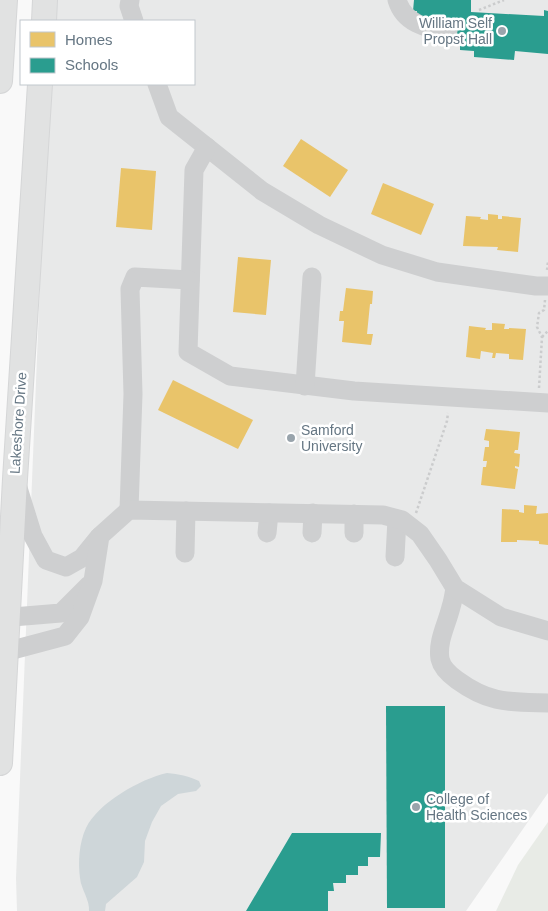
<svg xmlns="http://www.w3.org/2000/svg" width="548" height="911" viewBox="0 0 548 911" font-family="Arial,sans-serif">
	<rect width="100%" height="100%" fill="#f9f9f9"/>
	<path fill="#e8e9e9" d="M51,0H548V793L466,911H17L16,878L48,84H194V21H50Z"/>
	<path fill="#e8ebe6" d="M548,822V911H496L518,865Z"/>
	<path fill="#ced6d9" d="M167,773C179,774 188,776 199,781L201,786L196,791L178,794L161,806L152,822L145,841L144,862L137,877L106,904L105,911H89C90,900 81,889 80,878C78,862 79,843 86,828C98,803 140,779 167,773Z"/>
	<g fill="#e9c46a">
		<path d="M301,139L348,170L330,197L283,166Z"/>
		<path d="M121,168L156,171L152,230L116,227Z"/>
		<path d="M383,183L434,204L421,235L371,214Z"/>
		<path d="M488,214L498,215V219H502V216L521,218L518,252L497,250L498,247L463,246L466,216L481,217L480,219L488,220Z"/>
		<path d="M238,257L271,260L266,315L233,312Z"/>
		<path d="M346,288L373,291L372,304H370L367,334H373L371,345L342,342L344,321H339L340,311H343Z"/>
		<path d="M492,323L505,324L504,329H509V328L526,329L523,360L509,359V354L496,353L495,358H492L493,353L481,351L480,359L466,357L469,326L486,328L485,330H492Z"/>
		<path d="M173,380L253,420L238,449L158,410Z"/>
		<path d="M486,429L520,432L518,450H515L514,453L520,454L519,467L515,466V468L518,469L515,489L481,485L483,467H486L487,461H483L485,447H489V441L484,440Z"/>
		<path d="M524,505L537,506L536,514L548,513V545L539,544V541L517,540V542H501L502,509L519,510V512L524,513Z"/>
	</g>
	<g fill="#2a9d8f">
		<path d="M414,0H471V12L544,16V10L548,11V54L515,51L514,60L474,57V51L460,50V39L455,38L456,25L443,24V18L416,16L417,11H413Z"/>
		<path d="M386,706H445V908H387Z"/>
		<path d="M292,833H381L380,857H368V866H358V875H346V883H333L334,891H328V911H246Z"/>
	</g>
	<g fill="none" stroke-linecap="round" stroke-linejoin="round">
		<defs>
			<g id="major">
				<path d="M44,21L45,0"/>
				<path d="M0,81L5,0"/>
				<path d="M0,763L15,479L40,84"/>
			</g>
		</defs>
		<use href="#major" stroke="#d5d6d7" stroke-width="26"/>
		<g stroke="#cbcccd" stroke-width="2.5" stroke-dasharray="2.5 2.5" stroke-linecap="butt">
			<path d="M479,10L504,0"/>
			<path d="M547,270L548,261"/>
			<path d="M542,337L548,331"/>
			<path d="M539,388L542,337L537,327L539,313L544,310L545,300"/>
			<path d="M416,513L447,421L448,413"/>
		</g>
		<g stroke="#cecfd0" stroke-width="19">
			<path d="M130,0L129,6L134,21"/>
			<path d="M397,0C404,23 426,29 448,31"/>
			<path d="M157,84L169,117L262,191L319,225L382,255L437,272L536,286H548"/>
			<path d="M207,147L194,170L188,352L230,376L354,391L548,403"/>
			<path d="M305,386L312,277"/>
			<path d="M18,488L33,536L46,560L66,567L82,558L99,537"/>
			<path d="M129,510L133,394L130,289L135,277L190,280"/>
			<path d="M354,514V533"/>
			<path d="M267,533L269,513"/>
			<path d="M312,533L313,513"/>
			<path d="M185,553L186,511"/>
			<path d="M395,557L397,519"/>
			<path d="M455,588C454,594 453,601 451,607C447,624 437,641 440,659C442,668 450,675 457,680C490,704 509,702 548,703"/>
			<path d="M0,618L61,613L89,585"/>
			<path d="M5,652L65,636L80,617L93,581L100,536L129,510L383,515L402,520L420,534L438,560L455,588L501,617L548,631"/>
		</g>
		<use href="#major" stroke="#e1e2e2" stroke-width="24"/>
	</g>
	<g fill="#99a4ac" stroke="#fff" stroke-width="2">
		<circle cx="502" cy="31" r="5"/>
		<circle cx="291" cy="438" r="5"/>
		<circle cx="416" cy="807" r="5"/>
	</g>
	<g text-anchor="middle" stroke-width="5" stroke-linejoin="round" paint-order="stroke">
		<g font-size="14" fill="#657683" stroke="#fff" text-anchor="start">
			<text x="492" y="28" text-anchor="end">William Self<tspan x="492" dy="16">Propst Hall</tspan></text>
			<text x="301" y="435">Samford<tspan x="301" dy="16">University</tspan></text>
			<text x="426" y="804">College of<tspan x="426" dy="16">Health Sciences</tspan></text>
		</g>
		<g font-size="14" fill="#657683" stroke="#fff">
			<text transform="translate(18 423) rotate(-86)" y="5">Lakeshore Drive</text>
		</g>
	</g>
	<rect x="20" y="20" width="175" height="65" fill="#ffffff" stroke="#c1c8cd"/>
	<rect x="30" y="32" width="25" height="15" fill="#e9c46a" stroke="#c1c8cd"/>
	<text x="65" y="45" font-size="15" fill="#657683">Homes</text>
	<rect x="30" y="58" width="25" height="15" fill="#2a9d8f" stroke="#c1c8cd"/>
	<text x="65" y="70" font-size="15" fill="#657683">Schools</text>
</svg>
